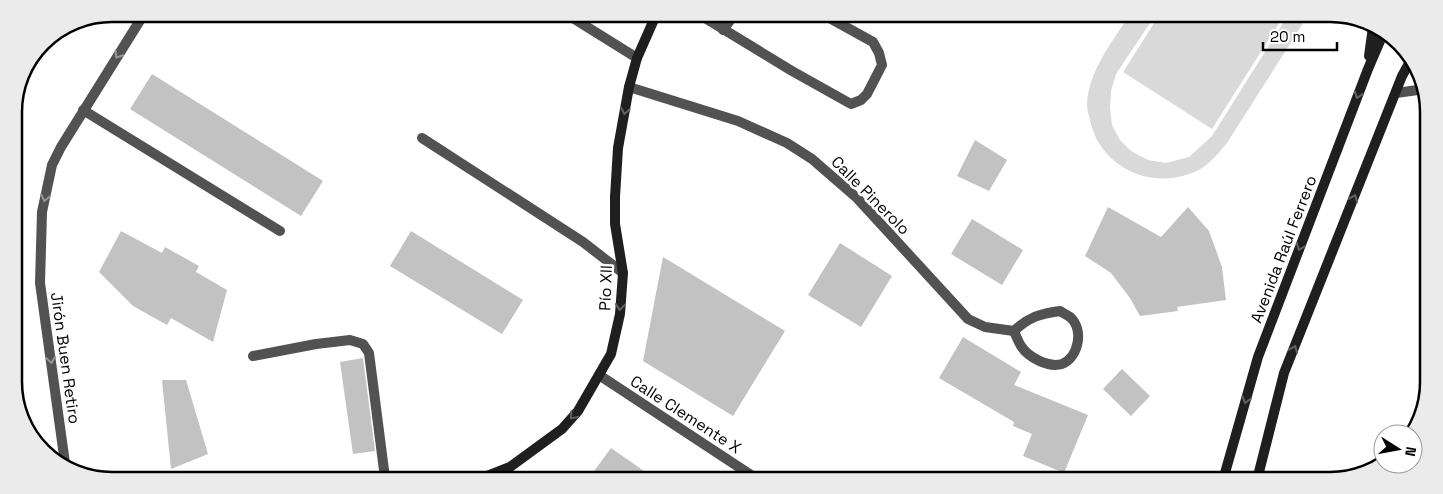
<svg xmlns="http://www.w3.org/2000/svg" width="1443" height="494" viewBox="0 0 1443 494" font-family="'Space Grotesk',sans-serif">
	<rect width="100%" height="100%" fill="#fff"/>
	<g fill="#d9d9d9">
		<path d="M1128,17H1154L1116,74L1111,91L1110,108L1112,125L1120,140L1131,151L1148,160L1166,163L1189,157L1212,136L1287,17H1307L1227,143C1216,156 1206,169 1189,174C1147,189 1099,165 1090,120C1089,115 1087,110 1087,105C1088,72 1111,44 1128,17Z"/>
		<path d="M1158,17H1283L1212,129L1123,72Z"/>
	</g>
	<g fill="#c2c2c2">
		<path d="M152,74L323,181L301,216L130,109Z"/>
		<path d="M975,140L1007,160L989,191L957,176Z"/>
		<path d="M1108,207L1161,237L1188,207L1209,231L1222,267L1226,300L1177,307L1178,311L1140,316L1130,298L1111,273L1085,256Z"/>
		<path d="M972,219L1023,250L1002,285L951,254Z"/>
		<path d="M121,231L162,253L165,247L199,266L196,272L227,290L213,342L171,318L167,325L133,306L99,272Z"/>
		<path d="M411,231L523,300L502,334L390,266Z"/>
		<path d="M840,243L892,276L861,327L808,295Z"/>
		<path d="M663,257L785,331L733,416L643,361Z"/>
		<path d="M963,337L1021,372L1014,385L1088,415L1064,473L1023,456L1032,434L1013,426L1014,422L939,378Z"/>
		<path d="M363,358L375,451L353,454L340,362Z"/>
		<path d="M1122,369L1150,396L1131,416L1103,389Z"/>
		<path d="M162,380H186L208,454L171,469Z"/>
		<path d="M611,448L654,478H589Z"/>
	</g>
	<g fill="none" stroke-linecap="round" stroke-linejoin="round">
		<g stroke="#525252" stroke-width="10">
			<path d="M700,15L792,71L851,104L861,100L867,94L882,65L879,53L873,42L826,16"/>
			<path d="M723,30L734,15"/>
			<path d="M1396,93L1425,89"/>
			<path d="M253,356L316,344L350,340L363,344L369,353L385,478"/>
		</g>
		<g stroke="#525252" stroke-width="10">
			<path d="M568,15L637,58"/>
			<path d="M629,87L738,121L787,143L812,159L857,198L968,319L985,327L1014,331"/>
			<path d="M83,110L280,231"/>
			<path d="M422,138L583,242L623,273"/>
			<path d="M1060,311C1063,313 1067,315 1070,317C1084,329 1079,357 1062,364C1048,368 1028,357 1021,346C1018,341 1016,336 1014,331C1029,317 1039,314 1060,311Z"/>
			<path d="M599,375L757,479"/>
			<path d="M65,463L40,283L42,212L52,165L61,147L144,14"/>
		</g>
		<g stroke="#1f1f1f" stroke-width="10">
			<path d="M1369,56L1373,27"/>
			<path d="M482,478L510,467L562,429L578,411L611,354L620,314L623,273L615,224V197L618,148L629,87L637,58L656,15"/>
			<path d="M1223,480L1258,357L1368,69L1383,34"/>
			<path d="M1257,480L1284,373L1402,76L1411,60"/>
		</g>
	</g>
	<defs><path id="oneway-chevron" d="M-2-3.5L2.5 0L-2 3.5" fill="none" stroke-width="1.6" stroke-linecap="round" stroke-linejoin="round" transform="scale(1.25)"/></defs>
	<g stroke="#979797">
		<use href="#oneway-chevron" transform="translate(118 55) rotate(122)"/>
		<use href="#oneway-chevron" transform="translate(45 198) rotate(102)"/>
		<use href="#oneway-chevron" transform="translate(51 360) rotate(82)"/>
	</g>
	<g stroke="#626262">
		<use href="#oneway-chevron" transform="translate(1358 95) rotate(110)"/>
		<use href="#oneway-chevron" transform="translate(625 111) rotate(100)"/>
		<use href="#oneway-chevron" transform="translate(1354 198) rotate(-68)"/>
		<use href="#oneway-chevron" transform="translate(1300 247) rotate(111)"/>
		<use href="#oneway-chevron" transform="translate(620 307) rotate(95)"/>
		<use href="#oneway-chevron" transform="translate(1294 349) rotate(-68)"/>
		<use href="#oneway-chevron" transform="translate(1246 400) rotate(106)"/>
		<use href="#oneway-chevron" transform="translate(573 416) rotate(131)"/>
	</g>
	<g text-anchor="middle" stroke-width="5" stroke-linejoin="round" paint-order="stroke">
		<g font-size="16" fill="#000" stroke="#fff">
			<text transform="translate(871 195) rotate(45)" y="6">Calle Pinerolo</text>
			<text transform="translate(1283 249) rotate(-69)" y="6">Avenida Raúl Ferrero</text>
			<text transform="translate(605 288) rotate(-88)" y="6">Pío XII</text>
			<text transform="translate(66 358) rotate(82)" y="6">Jirón Buen Retiro</text>
			<text transform="translate(686 414) rotate(33)" y="6">Calle Clemente X</text>
		</g>
	</g>
	<path d="M0 0H1443V494H0ZM112 22H1330A90 90 0 0 1 1420 112V382A90 90 0 0 1 1330 472H112A90 90 0 0 1 22 382V112A90 90 0 0 1 112 22Z" fill="#ebebeb" fill-rule="evenodd"/>
	<path fill="none" stroke="#000" stroke-width="2.5" d="M112 22H1330A90 90 0 0 1 1420 112V382A90 90 0 0 1 1330 472H112A90 90 0 0 1 22 382V112A90 90 0 0 1 112 22Z"/>
	<g transform="translate(1398 449) rotate(101)"><circle r="24" fill="#ffffff" stroke="#999999"/>
	<path d="M0-4L9 19L0 12L-9 19Z" fill="#000000"/>
	<text y="-8" font-size="14" font-weight="bold" text-anchor="middle" fill="#000000">N</text>
	</g>
	<path d="M1263 42v8h74v-8" fill="none" stroke="#000000" stroke-width="2.5"/>
	<text x="1270" y="42" font-size="15" fill="#000000" stroke="#ffffff" stroke-width="4" paint-order="stroke">20 m</text>
</svg>
